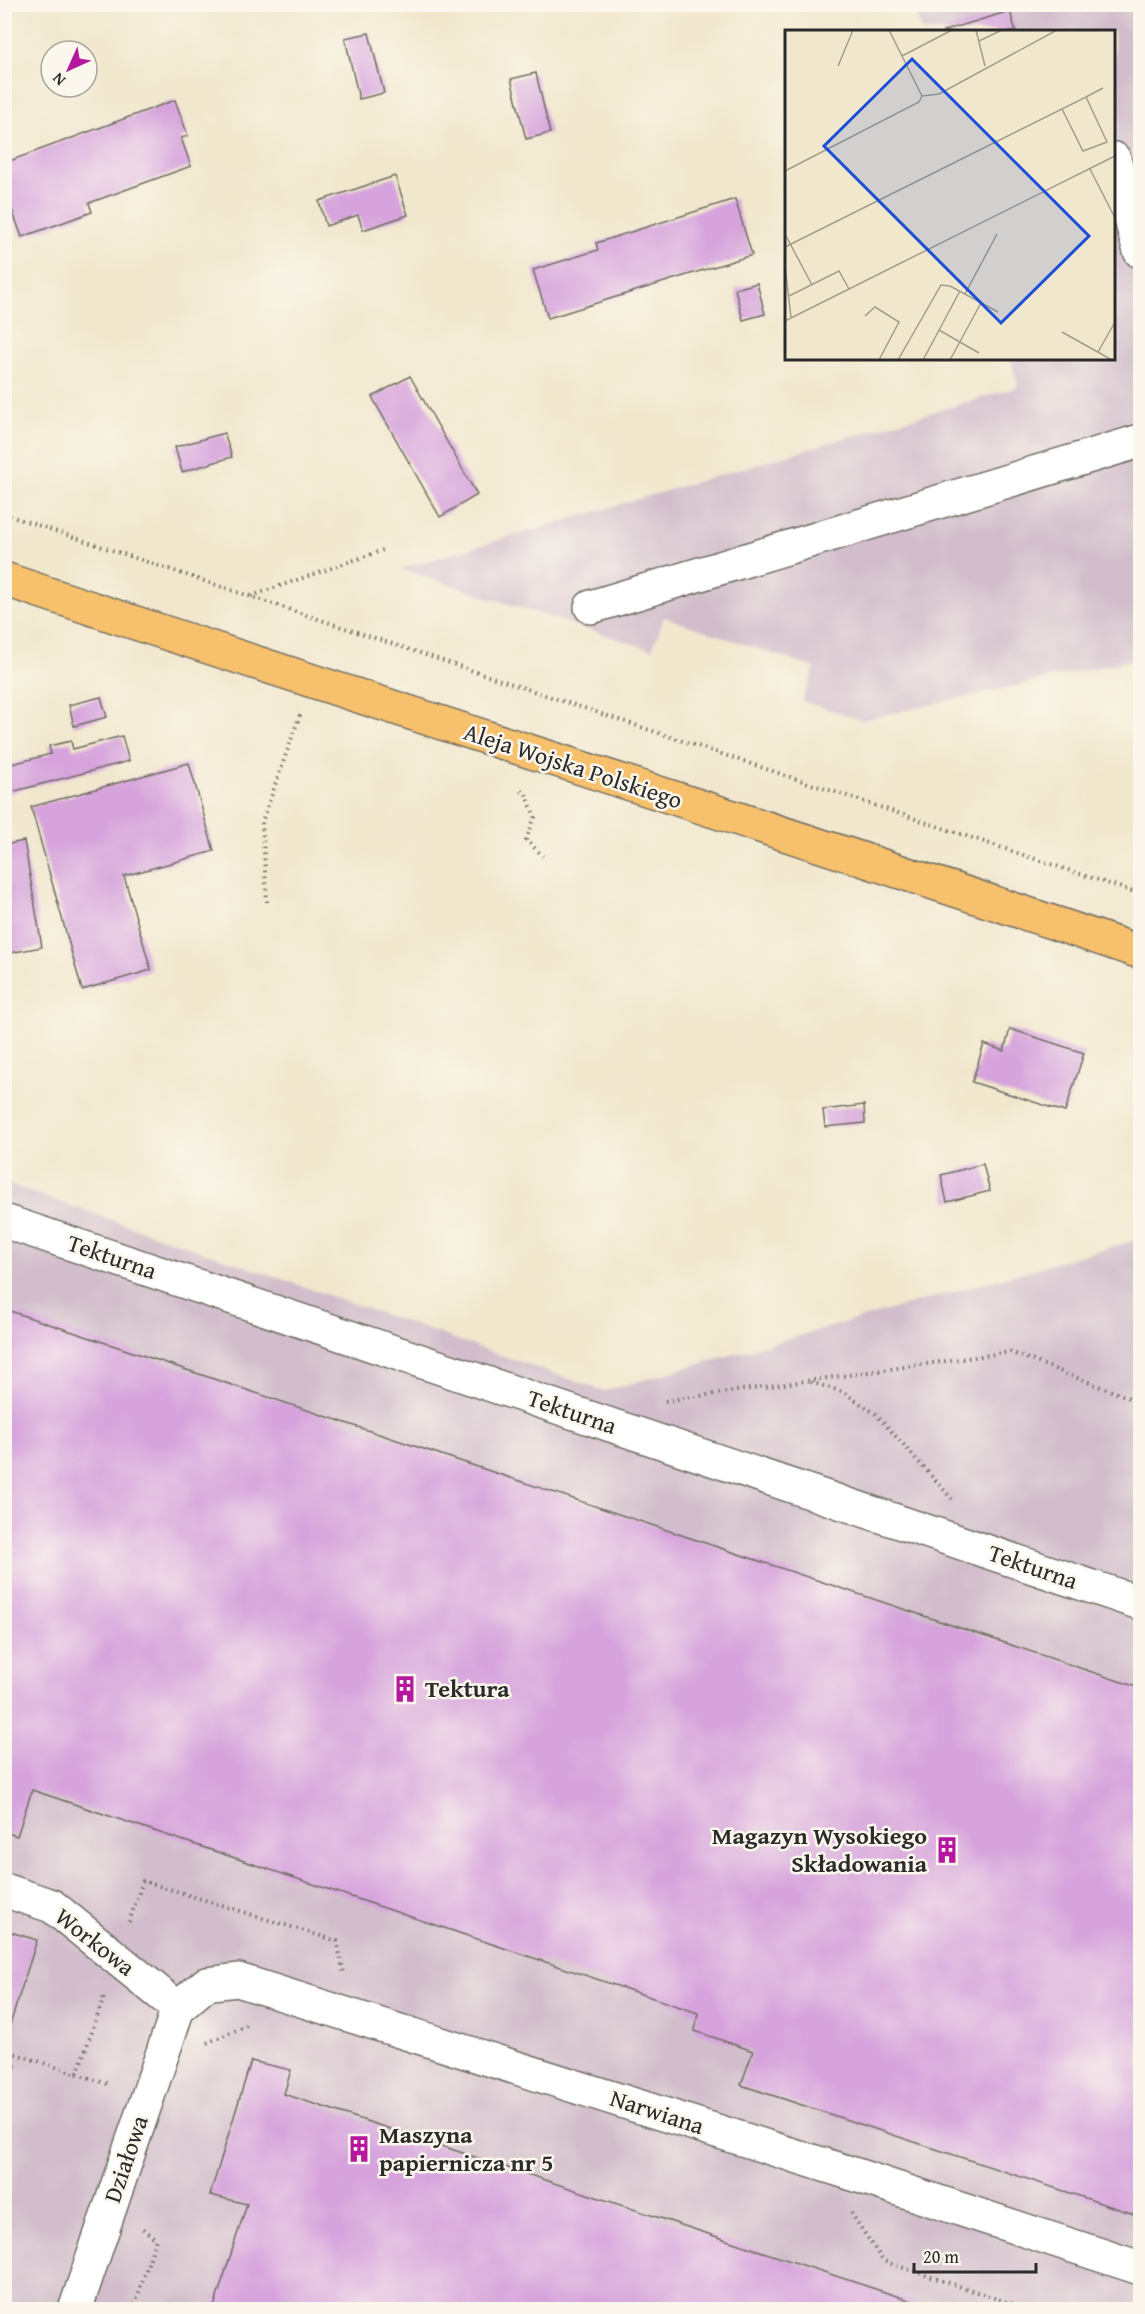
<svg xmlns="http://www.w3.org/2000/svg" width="1145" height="2314" viewBox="0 0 1145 2314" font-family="'Gentium Book Plus',serif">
	<rect width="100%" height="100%" fill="#fbf7ec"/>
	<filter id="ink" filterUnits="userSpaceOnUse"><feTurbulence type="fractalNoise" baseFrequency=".0167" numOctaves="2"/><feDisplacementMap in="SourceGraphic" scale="12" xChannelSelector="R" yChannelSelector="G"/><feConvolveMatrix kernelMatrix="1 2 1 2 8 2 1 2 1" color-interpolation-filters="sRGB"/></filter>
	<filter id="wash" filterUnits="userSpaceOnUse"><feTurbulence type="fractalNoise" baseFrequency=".008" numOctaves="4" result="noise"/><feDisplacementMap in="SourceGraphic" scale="24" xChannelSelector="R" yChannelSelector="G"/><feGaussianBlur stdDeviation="1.35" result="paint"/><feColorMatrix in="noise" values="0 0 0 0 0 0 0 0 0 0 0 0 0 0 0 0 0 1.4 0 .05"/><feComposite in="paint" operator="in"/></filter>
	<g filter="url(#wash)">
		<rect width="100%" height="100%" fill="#f1e7cd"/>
		<g fill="#d1bdcb">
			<path d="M914,5H1140V658L862,720L802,701L815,668L664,617L652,650L401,569L1018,387L1011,359L1114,358V32L921,31Z"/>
			<path d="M5,1183L604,1391L1140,1239V2309L5,2310Z"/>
		</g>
		<g id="blocks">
			<g fill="#d6a3dc">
				<path d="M1010,11L1016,32H943V31Z"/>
				<path d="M369,33L384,93L359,99L345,38Z"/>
				<path d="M536,73L550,133L526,139L511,79Z"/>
				<path d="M175,100L188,136L181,138L191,166L89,203L92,212L22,237L4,188V163Z"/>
				<path d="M395,176L408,215L363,230L358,215L326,226L319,201Z"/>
				<path d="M735,199L752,255L548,318L533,270L598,250L596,243Z"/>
				<path d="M757,283L765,314L743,320L735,289Z"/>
				<path d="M410,376L477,495L440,517L372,397Z"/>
				<path d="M224,433L232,457L182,472L175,447Z"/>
				<path d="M101,697L107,717L74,726L69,705Z"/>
				<path d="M122,736L129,761L4,794V766L51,754L49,746L71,741L73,749Z"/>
				<path d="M189,763L214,851L124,876L151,970L82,990L31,807Z"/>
				<path d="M24,841L42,947L4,954V845Z"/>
				<path d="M1010,1029L1084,1053L1065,1112L972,1082L984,1044L1004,1051Z"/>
				<path d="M864,1105L865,1123L825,1127L823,1110Z"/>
				<path d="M983,1164L990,1191L947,1202L941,1175Z"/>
				<path d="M4,1309L1140,1688V2216L741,2085L753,2051L695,2031L698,2013L32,1790L17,1836L4,1832Z"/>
				<path d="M4,1930L37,1940L6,2037L4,2036Z"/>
				<path d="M4,2061L16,2065L5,2099H4Z"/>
				<path d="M251,2061L291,2070L284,2094L939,2310H213L247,2204L210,2195Z"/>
			</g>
		</g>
	</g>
	<g filter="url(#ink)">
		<use href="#blocks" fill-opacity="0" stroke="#706d64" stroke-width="1.5"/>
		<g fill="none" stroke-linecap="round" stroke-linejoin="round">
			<defs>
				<g id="minor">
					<path d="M1114,159L1140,251"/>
					<path d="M591,607L1140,441"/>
					<path d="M4,1221L1140,1603"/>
					<path d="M4,1890L52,1906L178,2008"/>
					<path d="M178,2008L206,1984L238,1980L853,2174L1140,2268"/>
					<path d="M75,2310L178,2008"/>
				</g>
				<path id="major" d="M4,579C382,707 763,823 1140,952"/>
			</defs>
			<use href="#minor" stroke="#706d64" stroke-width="36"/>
			<use href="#major" stroke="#706d64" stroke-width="36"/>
			<g stroke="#706d64" stroke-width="4" stroke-dasharray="1.5 4.5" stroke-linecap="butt">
				<path d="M4,514L1140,894"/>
				<path d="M251,596L386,549"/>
				<path d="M521,791L526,794L535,817L526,840L543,856"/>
				<path d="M267,902L262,822L300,715"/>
				<path d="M811,1382L843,1392L876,1414L952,1499"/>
				<path d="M665,1401L1010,1352L1140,1402"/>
				<path d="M129,1922L143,1881L337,1941L344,1974"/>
				<path d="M207,2043L249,2024"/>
				<path d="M4,2050L77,2074L104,1997"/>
				<path d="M77,2074L111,2085"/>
				<path d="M851,2213L883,2261L1031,2310"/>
				<path d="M133,2310L156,2239L142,2228"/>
			</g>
			<use href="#minor" stroke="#fff" stroke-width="33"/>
			<use href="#major" stroke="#f7c06c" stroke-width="33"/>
		</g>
	</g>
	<defs>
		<symbol id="building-bare" viewBox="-9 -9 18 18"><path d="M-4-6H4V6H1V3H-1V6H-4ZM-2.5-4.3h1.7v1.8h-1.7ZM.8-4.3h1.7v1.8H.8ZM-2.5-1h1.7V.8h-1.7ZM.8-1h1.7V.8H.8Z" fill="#b5179e" stroke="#fbf7ec" stroke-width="2.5" paint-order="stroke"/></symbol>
	</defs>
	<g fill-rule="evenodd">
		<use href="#building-bare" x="386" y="1670" width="38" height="38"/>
		<use href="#building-bare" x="928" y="1831" width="38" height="38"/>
		<use href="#building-bare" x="340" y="2130" width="38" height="38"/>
	</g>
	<g text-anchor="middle" stroke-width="5" stroke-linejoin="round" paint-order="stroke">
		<g font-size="24" fill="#2b2b2b" stroke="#fbf7ec">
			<text transform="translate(573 766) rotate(18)" y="8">Aleja Wojska Polskiego</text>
			<text transform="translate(112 1257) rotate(19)" y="8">Tekturna</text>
			<text transform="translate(572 1412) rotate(19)" y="8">Tekturna</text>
			<text transform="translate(1033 1567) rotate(19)" y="8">Tekturna</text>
			<text transform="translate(95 1942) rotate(38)" y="8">Workowa</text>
			<text transform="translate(657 2112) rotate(18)" y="8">Narwiana</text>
			<text transform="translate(126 2159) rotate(-71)" y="8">Działowa</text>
		</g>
		<g font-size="24" font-weight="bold" fill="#2b2b2b" stroke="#fbf7ec" text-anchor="start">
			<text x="425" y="1697">Tektura</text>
			<text x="927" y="1844" text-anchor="end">Magazyn Wysokiego<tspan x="927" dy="28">Składowania</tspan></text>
			<text x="379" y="2143">Maszyna<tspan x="379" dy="28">papiernicza nr 5</tspan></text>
		</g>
	</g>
	<g transform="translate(785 30)">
		<rect width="330" height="330" fill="#f1e7cd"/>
		<path fill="none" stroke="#a29c8c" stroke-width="1.5" d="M104,0L137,66M191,0L200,36M194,11L217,0M117,26L167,0M53,36L68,0M137,66L154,64L272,0M301,67L318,58M305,139L330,188M0,141L134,72L137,66M0,204L27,255M0,217L301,67L322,112L298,121L277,79M0,236L6,287M180,264L212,204M4,266L54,241L64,259M80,286L90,277L114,292L94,330M0,291L330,126M154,300L194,323M277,302L327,330M313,322L330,292M113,330L156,255L165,256L213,282M138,330L175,261M165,330L196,273"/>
		<path fill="#1d4ed8" fill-opacity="0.15" stroke="#1d4ed8" stroke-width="3" d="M127,29L304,206L216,293L39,116Z"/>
		<rect width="330" height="330" fill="none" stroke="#2b2b2b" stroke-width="3"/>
	</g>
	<rect width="1145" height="2314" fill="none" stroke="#fbf7ec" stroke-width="24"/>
	<g transform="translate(69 69) rotate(225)"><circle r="28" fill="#fbf7ec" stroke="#a8a59f" stroke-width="1.5"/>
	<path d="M0-4.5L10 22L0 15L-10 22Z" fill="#b5179e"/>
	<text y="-9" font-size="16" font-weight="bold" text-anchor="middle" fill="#2b2b2b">N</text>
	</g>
	<path d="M914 2263v9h122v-9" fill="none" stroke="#2b2b2b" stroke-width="3"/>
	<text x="923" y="2263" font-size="18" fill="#2b2b2b" stroke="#fbf7ec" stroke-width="4.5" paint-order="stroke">20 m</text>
</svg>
